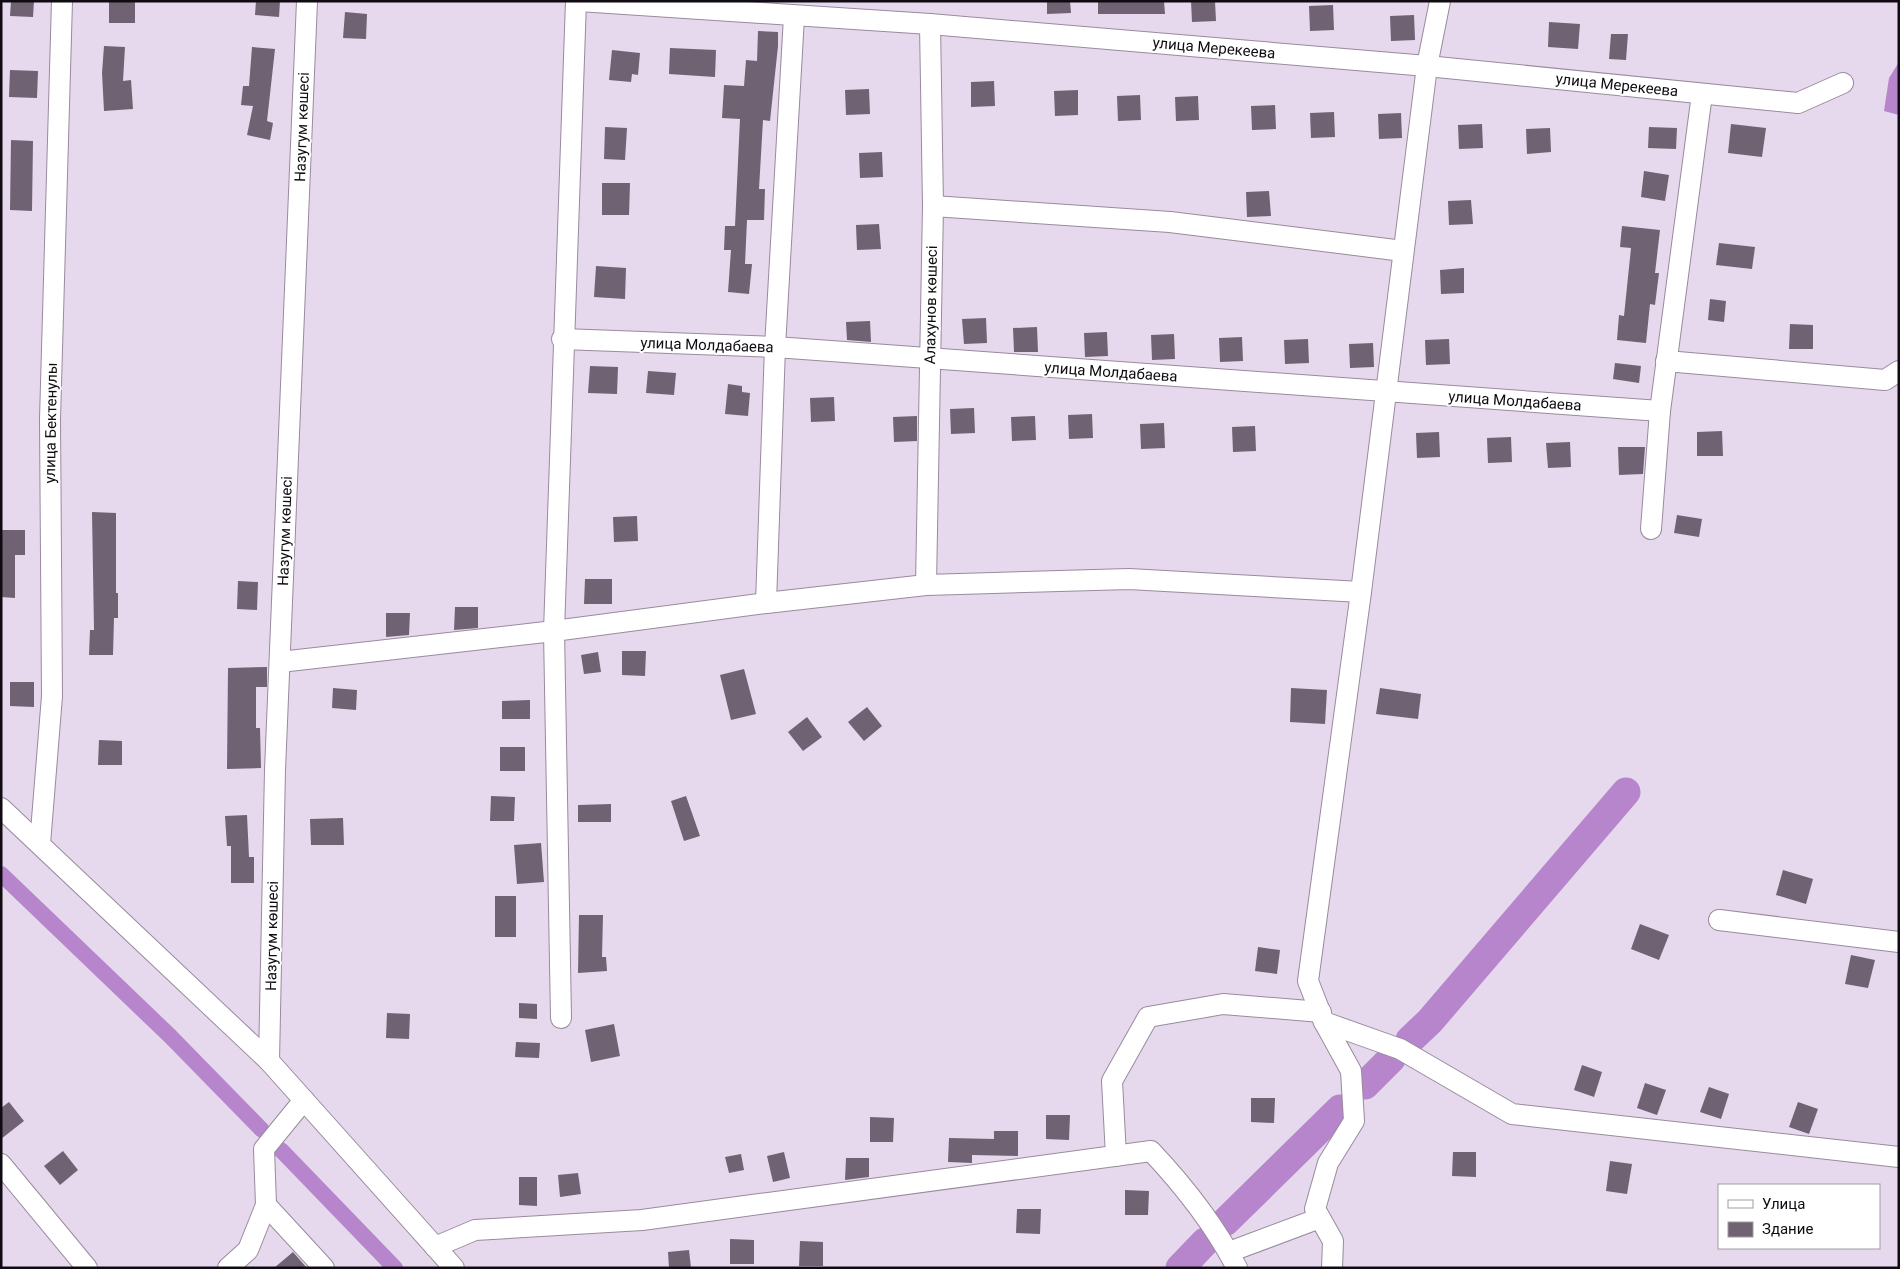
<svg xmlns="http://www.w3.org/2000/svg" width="1900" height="1269" viewBox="0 0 1900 1269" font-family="Roboto,sans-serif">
	<rect width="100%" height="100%" fill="#e7d9ed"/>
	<path fill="#b785cc" d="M1899,62V115L1884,111L1889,78Z"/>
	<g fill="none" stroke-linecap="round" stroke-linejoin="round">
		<g stroke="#b785cc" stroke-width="16">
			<path d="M1,874L170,1036L262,1130"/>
			<path d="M281,1150L395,1268"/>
		</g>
		<g stroke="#b785cc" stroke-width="29">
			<path d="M1410,1040L1430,1021L1626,792"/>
			<path d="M1365,1085L1391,1059"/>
			<path d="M1225,1222L1340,1109"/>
			<path d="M1180,1268L1205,1242"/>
		</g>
	</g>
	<g fill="#6e6273">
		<path d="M11,1H34L33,17L10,16Z"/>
		<rect x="109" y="1" width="26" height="22"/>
		<path d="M256,1H280L279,17L255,15Z"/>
		<path d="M1047,1H1070L1071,13L1047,14Z"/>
		<path d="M1098,1H1164L1165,14H1098Z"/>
		<path d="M1191,1H1215L1216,21L1192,22Z"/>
		<path d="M1333,5L1334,30L1310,31L1309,6Z"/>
		<path d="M345,12L367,14L366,39L343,38Z"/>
		<path d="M1414,15L1415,40L1391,41L1390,16Z"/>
		<path d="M1549,22L1580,24L1578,49L1548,47Z"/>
		<path d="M758,31L778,32V46L770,121L763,120L759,189H765L764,220H747L745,264H752L749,294L728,292L731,250H724L725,226H735L740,119L722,118L724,85L744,86L746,60L757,61Z"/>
		<path d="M1611,34H1628L1626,60L1609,59Z"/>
		<path d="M104,46L125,47L123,81L131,80L133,109L104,111L102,73Z"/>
		<path d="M252,47L275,49L267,121L273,123L270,140L247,135L253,106L241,105L243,86H249Z"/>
		<path d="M670,48L716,50L715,77L669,74Z"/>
		<path d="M612,50L640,53L638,75L632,74L631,82L609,80Z"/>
		<path d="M10,70L38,71L37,98L9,97Z"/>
		<path d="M994,81L995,106L971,107V82Z"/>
		<path d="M869,89L870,114L846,115L845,90Z"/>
		<path d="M1078,90V115L1055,116L1054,91Z"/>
		<path d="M1140,95L1141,120L1118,121L1117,96Z"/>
		<path d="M1198,96L1199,120L1176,121L1175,97Z"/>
		<path d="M1275,105L1276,129L1252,130L1251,106Z"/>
		<path d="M1334,112L1335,137L1311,138L1310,113Z"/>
		<path d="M1401,113L1402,138L1379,139L1378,114Z"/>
		<path d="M1482,124L1483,148L1459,149L1458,125Z"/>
		<path d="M1731,124L1766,128L1762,157L1728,153Z"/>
		<path d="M605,127L627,128L625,160L604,159Z"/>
		<path d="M1649,127L1677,128L1676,149L1648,148Z"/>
		<path d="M1550,128L1551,152L1527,154L1526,129Z"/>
		<path d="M11,140L33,141L32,211L10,210Z"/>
		<path d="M882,152L883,177L860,178L859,153Z"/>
		<path d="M1644,171L1669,175L1665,201L1641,197Z"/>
		<path d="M602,183H630L629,215H602Z"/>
		<path d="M1269,191L1271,216L1247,217L1246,192Z"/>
		<path d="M1471,200L1473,224L1449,225L1448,201Z"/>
		<path d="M879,224L881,249L857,250L856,225Z"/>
		<path d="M1622,226L1660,230L1655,273H1659L1655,305L1650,304L1646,343L1617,340L1619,315L1624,316L1631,248L1620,247Z"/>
		<path d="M1719,243L1755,247L1752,269L1716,265Z"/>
		<path d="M596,266L626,268L625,299L594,297Z"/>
		<path d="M1464,268V293L1441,294L1440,270Z"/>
		<path d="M1710,299L1726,301L1724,322L1708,320Z"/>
		<path d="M986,318L987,343L964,344L962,319Z"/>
		<path d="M870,321L871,342L847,340L846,322Z"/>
		<path d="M1790,324L1813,325V349H1789Z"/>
		<path d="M1037,327L1038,352H1014L1013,328Z"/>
		<path d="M1107,332L1108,356L1085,357L1084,333Z"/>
		<path d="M1174,334L1175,359L1152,360L1151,335Z"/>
		<path d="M1242,337L1243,361L1220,362L1219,338Z"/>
		<path d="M1308,339L1309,363L1285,364L1284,340Z"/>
		<path d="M1449,339L1450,364L1426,365L1425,340Z"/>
		<path d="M1373,343L1374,367L1350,368L1349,344Z"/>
		<path d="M1615,363L1641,366L1639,383L1613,379Z"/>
		<path d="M590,366L618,367L617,394L588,393Z"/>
		<path d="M648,371L676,373L674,395L646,393Z"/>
		<path d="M728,384L742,386V392L750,393L748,416L725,414Z"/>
		<path d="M834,397L835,421L811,422L810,398Z"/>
		<path d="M974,408L975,433L951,434L950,409Z"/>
		<path d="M1092,414L1093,438L1069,439L1068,415Z"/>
		<path d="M917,416V441L894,442L893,417Z"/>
		<path d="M1035,416L1036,440L1012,441L1011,417Z"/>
		<path d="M1164,423L1165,448L1141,449L1140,424Z"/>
		<path d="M1255,426L1256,451L1233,452L1232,427Z"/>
		<path d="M1722,431L1723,456H1697V432Z"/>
		<path d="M1439,432L1440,457L1417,458L1416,433Z"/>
		<path d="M1511,437L1512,462L1488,463L1487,438Z"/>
		<path d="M1570,442L1571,467L1548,468L1546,443Z"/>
		<path d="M1618,447H1645L1643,474L1619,475Z"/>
		<path d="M92,512L116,513V593H118V618H114L113,655H89L90,630H94Z"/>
		<path d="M1677,515L1702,519L1699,537L1674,533Z"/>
		<path d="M637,516L638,541L614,542L613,517Z"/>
		<path d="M2,530H25V555H15V598L1,597Z"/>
		<path d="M585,579H612V604H584Z"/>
		<path d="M238,581L258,582L257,610L237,609Z"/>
		<path d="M455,607H478V628L454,630Z"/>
		<path d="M386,613H410L409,635L386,637Z"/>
		<path d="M622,651H646L645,676L622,675Z"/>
		<path d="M598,652L601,672L584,674L581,655Z"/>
		<path d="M267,667V687H256V728H260L261,768L227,769L228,668Z"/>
		<path d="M744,669L756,714L731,720L720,675Z"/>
		<path d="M10,682H34V707L10,706Z"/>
		<path d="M333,688L357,690L356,710L332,708Z"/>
		<path d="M1291,688L1327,690L1325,724L1290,722Z"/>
		<path d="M1380,688L1421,694L1418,719L1376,714Z"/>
		<path d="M530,700V719H502V701Z"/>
		<path d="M867,707L882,726L864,741L848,722Z"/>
		<path d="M807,717L822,737L803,751L788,732Z"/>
		<path d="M99,740L122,741V765H98Z"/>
		<rect x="500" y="747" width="25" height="24"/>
		<path d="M491,796L515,797L514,821H490Z"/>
		<path d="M686,796L700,836L684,841L671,801Z"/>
		<path d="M611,804V822H578V805Z"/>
		<path d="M247,815L249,857H254V883H231V846H227L225,816Z"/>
		<path d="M343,818L344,845H311L310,819Z"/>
		<path d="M541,843L544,882L517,884L514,845Z"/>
		<path d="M1783,870L1813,879L1806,904L1776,895Z"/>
		<rect x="495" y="896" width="21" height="41"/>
		<path d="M579,915H603L602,957H606L607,971L578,973Z"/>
		<path d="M1640,924L1669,935L1659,960L1631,949Z"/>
		<path d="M1258,947L1280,950L1277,974L1255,971Z"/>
		<path d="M1851,955L1875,960L1868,988L1845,984Z"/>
		<path d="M519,1003L537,1004V1019L519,1018Z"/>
		<path d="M387,1013L410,1014L409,1039L386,1038Z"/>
		<path d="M614,1024L620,1056L591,1062L585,1030Z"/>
		<path d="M516,1042L540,1043L539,1058L515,1057Z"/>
		<path d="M1582,1065L1602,1072L1594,1097L1574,1090Z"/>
		<path d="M1645,1083L1666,1090L1657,1115L1637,1108Z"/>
		<path d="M1709,1087L1729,1094L1721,1119L1700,1112Z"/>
		<path d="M1251,1098H1275L1274,1123L1251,1122Z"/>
		<path d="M9,1102L24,1121L1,1139V1108Z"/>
		<path d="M1798,1102L1818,1109L1809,1134L1789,1127Z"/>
		<path d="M1046,1115H1070L1069,1140L1046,1139Z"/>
		<path d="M870,1117L894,1118L893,1142H870Z"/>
		<path d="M994,1131H1018V1156L972,1155V1163L948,1162L949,1138L994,1139Z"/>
		<path d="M63,1151L78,1170L60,1185L44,1166Z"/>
		<path d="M784,1152L790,1178L773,1182L767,1156Z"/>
		<path d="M1453,1152H1476V1177L1452,1176Z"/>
		<path d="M741,1154L744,1170L729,1173L725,1157Z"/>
		<path d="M846,1158H869V1177L845,1180Z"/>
		<path d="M1610,1161L1632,1164L1627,1194L1606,1191Z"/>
		<path d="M578,1173L581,1194L560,1197L558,1175Z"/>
		<path d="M519,1177H537V1206L519,1205Z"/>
		<path d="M1125,1190L1149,1191L1148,1215H1125Z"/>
		<path d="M1017,1209H1041L1040,1234L1016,1233Z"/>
		<path d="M730,1239L754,1240V1264H730Z"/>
		<path d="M800,1241L823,1242V1266H799Z"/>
		<path d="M689,1250L691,1268H669L668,1252Z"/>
		<path d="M293,1252L307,1268H274Z"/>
	</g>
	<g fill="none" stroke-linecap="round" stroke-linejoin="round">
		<defs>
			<g id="minor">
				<path d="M579,1L930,24L1427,66L1798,103L1843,83"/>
				<path d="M1440,1L1427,66L1361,592L1308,981L1324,1022L1400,1049L1512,1114L1899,1157"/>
				<path d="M933,206L1170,222L1403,251"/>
				<path d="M562,339L775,347L1660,411"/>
				<path d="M1666,361L1885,380L1899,371"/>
				<path d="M1651,529L1660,411L1702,94"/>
				<path d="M926,585L933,206L930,24"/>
				<path d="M766,603L775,347L794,17"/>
				<path d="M280,662L554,631L766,603L926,585L1129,579L1361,592"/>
				<path d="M1,808L269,1061L454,1268"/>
				<path d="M40,844L52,696L50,419L62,1"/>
				<path d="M1719,920L1899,942"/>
				<path d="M561,1018L554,631L576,1"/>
				<path d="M1324,1022L1351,1071L1354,1121L1328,1163L1315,1209L1333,1241L1332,1268"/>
				<path d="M269,1061L275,770L307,1"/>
				<path d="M1116,1156L1112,1081L1148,1017L1223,1004L1321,1012"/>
				<path d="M1,1164L87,1268"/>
				<path d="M266,1205L324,1268"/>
				<path d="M435,1247L475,1230L642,1220L1151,1151C1184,1186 1214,1224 1237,1268"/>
				<path d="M1229,1252L1320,1218"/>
				<path d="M228,1268L248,1250L266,1205L264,1149L304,1100"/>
			</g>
		</defs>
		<use href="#minor" stroke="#988b9d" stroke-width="22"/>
		<use href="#minor" stroke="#fff" stroke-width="20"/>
	</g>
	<g text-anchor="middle" stroke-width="4" stroke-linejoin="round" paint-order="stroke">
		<g font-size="15" fill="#100b12" stroke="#fff">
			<text transform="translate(1214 48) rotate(5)" y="5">улица Мерекеева</text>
			<text transform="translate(1617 85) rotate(6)" y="5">улица Мерекеева</text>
			<text transform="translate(302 127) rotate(-88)" y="5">Назугум көшесі</text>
			<text transform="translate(931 305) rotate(-89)" y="5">Алахунов көшесі</text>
			<text transform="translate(707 345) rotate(2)" y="5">улица Молдабаева</text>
			<text transform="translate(1111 372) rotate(4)" y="5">улица Молдабаева</text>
			<text transform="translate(1515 401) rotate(4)" y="5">улица Молдабаева</text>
			<text transform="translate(51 423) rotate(-89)" y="5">улица Бектенулы</text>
			<text transform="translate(285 531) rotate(-88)" y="5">Назугум көшесі</text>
			<text transform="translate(272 936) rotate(-89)" y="5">Назугум көшесі</text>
		</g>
	</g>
	<rect width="1900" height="1269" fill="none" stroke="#100b12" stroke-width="5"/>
	<rect x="1718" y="1184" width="162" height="65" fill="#ffffff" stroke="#9f9da0"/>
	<rect x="1728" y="1200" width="25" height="8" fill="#ffffff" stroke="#9f9da0"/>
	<text x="1762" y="1209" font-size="15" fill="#100b12">Улица</text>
	<rect x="1728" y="1222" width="25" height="15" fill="#6e6273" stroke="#9f9da0"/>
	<text x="1762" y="1234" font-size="15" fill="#100b12">Здание</text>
</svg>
